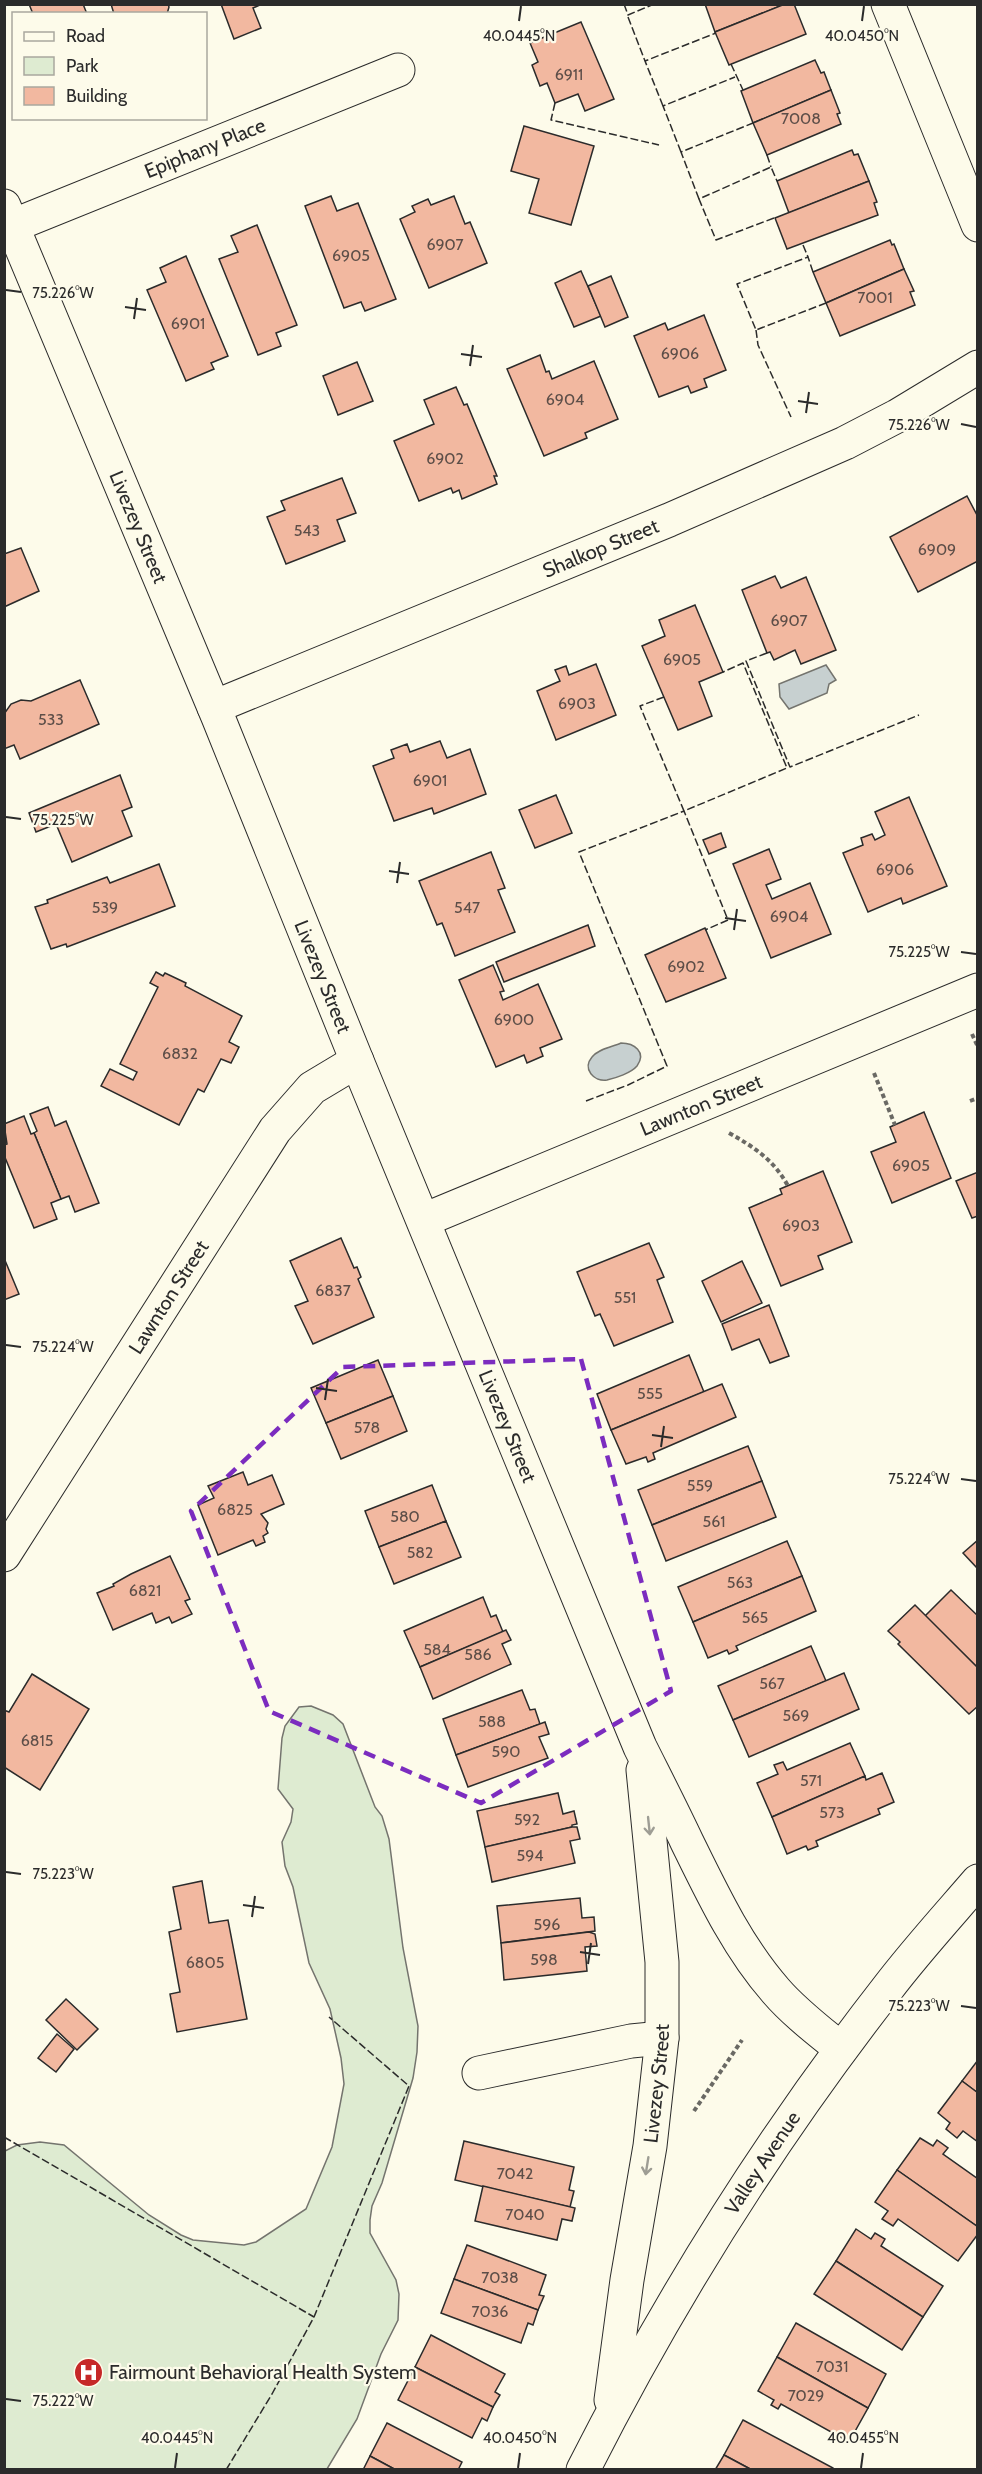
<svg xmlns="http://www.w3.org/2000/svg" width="982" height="2474" viewBox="0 0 982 2474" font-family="Cabin,sans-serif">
	<rect width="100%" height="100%" fill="#fdfbea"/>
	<path fill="#deebd1" stroke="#74746e" stroke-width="1.5" d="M311,1706L333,1715L343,1724L375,1807L382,1816L389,1839L403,1948L418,2026L417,2052L413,2078L382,2183L372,2206L370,2220V2233L396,2280L399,2294L398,2320L381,2354L357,2419L327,2469H5V2151L17,2145L40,2142L64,2145L149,2215L181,2235L193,2240L244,2245L256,2242L306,2209L332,2147L344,2084L341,2058L330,2009L309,1963L293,1887L285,1866L282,1842L291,1822L293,1809L278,1789L282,1738L285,1726L299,1707Z"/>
	<g fill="#c7d0d0" stroke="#74746e" stroke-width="1.5">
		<path d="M826,665L836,680L829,684L827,693L789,709L780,697L779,684Z"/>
		<path d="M621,1043C634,1043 647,1052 637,1066C631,1073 616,1078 607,1080C594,1082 582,1069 592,1057C598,1049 612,1047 621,1043Z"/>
	</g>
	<g fill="#f2b8a0" stroke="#2b2b2b" stroke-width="1.5">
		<path d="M29,4H83L87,14H33Z"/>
		<path d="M111,4H168L169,7L167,14H114Z"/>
		<path d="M221,4H262L253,8L261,28L234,39Z"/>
		<path d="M705,4H785L715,32Z"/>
		<path d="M785,4H794L806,34L729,65L715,32Z"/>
		<path d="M581,22L614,99L585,111L578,94L555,103L547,83L540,86L532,65L538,62L530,43Z"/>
		<path d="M815,60L821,73L824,72L831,90L753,123L741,91Z"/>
		<path d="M831,90L840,113L837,114L841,124L767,155L753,123Z"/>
		<path d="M524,126L594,146L571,225L529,213L539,179L511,171Z"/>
		<path d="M852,150L854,155L858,154L869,181L789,213L777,181Z"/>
		<path d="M869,181L877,202L874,203L878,215L787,249L775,218Z"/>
		<path d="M331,196L337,211L358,203L396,299L365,311L361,302L344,308L305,206Z"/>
		<path d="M454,196L465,224L470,222L487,263L429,288L400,219L415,212L412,206L428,199L431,205Z"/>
		<path d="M257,225L297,325L276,333L281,346L258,355L219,259L238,252L231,236Z"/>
		<path d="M890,240L892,245L894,244L904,269L826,303L813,272Z"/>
		<path d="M186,256L228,356L211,363L214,369L186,381L147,290L166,282L160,268Z"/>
		<path d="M904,269L914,291L910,292L915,305L840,336L826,303Z"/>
		<path d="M581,271L601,316L574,327L555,283Z"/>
		<path d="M611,276L628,317L605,327L588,286Z"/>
		<path d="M704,315L726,370L704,379L707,387L691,393L688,386L659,397L634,336L665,323L668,330Z"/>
		<path d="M540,355L546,372L549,371L552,379L594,361L618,419L585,433L587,438L544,456L507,369Z"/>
		<path d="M357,362L373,401L338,415L323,376Z"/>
		<path d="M456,387L464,405L467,404L497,476H494L497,484L462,499L459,490L453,493L451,488L419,501L394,441L434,424L424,400Z"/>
		<path d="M342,478L356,513L337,520L345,541L286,564L267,517L285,510L281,501Z"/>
		<path d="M967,496L978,517V561L918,592L890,537Z"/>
		<path d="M21,548L39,591L4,607V554Z"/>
		<path d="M775,576L781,588L806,577L836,650L801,664L795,650L774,660L770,652L767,653L742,590Z"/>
		<path d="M695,605L723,672L699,682L712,716L678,730L642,646L665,636L659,620Z"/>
		<path d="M596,664L616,715L556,740L537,691L560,681L555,670L566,666L569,675Z"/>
		<path d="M80,680L99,724L20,759L14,745L4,749V714L11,704L21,700L31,701Z"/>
		<path d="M440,741L447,758L470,749L486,794L434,814L432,808L394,821L373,766L394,758L391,750L407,744L410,752Z"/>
		<path d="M120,775L132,807L122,811L132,836L72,862L56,824L36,832L29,813Z"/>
		<path d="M556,795L572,833L535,848L519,810Z"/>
		<path d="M909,797L947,886L903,904L901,898L868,912L843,853L863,845L861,838L872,834L875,840L885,835L875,812Z"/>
		<path d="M721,833L726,847L709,854L703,840Z"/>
		<path d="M769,849L781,879L766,885L772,899L810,883L831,934L771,958L733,864Z"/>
		<path d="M491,852L505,888L498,890L515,932L455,956L442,923L437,925L419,881Z"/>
		<path d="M159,864L175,906L67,947L66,944L51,949L35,907L48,903L47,900L107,877L110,883Z"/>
		<path d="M588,925L595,946L504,982L496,962Z"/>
		<path d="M705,928L726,978L666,1002L645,955Z"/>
		<path d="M493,965L504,991L500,992L503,1000L538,984L562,1039L540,1048L543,1056L527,1063L524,1055L496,1067L459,980Z"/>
		<path d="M156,972L163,976L165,973L186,983L185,986L242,1016L229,1042L239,1047L231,1063L221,1059L204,1092L198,1089L179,1125L101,1086L110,1069L133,1080L137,1072L120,1064L158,987L150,983Z"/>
		<path d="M48,1107L55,1126L66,1121L99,1203L75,1212L69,1196L61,1199L34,1133L37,1131L30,1114Z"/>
		<path d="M924,1112L951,1178L892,1203L871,1152L896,1142L890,1127Z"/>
		<path d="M24,1116L31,1134L34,1133L61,1199L51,1203L57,1219L34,1228L4,1155V1145L7,1144L4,1124Z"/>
		<path d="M823,1171L852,1242L818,1256L823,1269L781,1286L749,1208L782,1194L780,1189Z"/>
		<path d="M978,1172V1216L972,1218L956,1181Z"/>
		<path d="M341,1238L354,1268L357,1267L361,1277L358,1279L374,1317L313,1344L295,1306L308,1301L290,1261Z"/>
		<path d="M649,1243L664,1277L657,1280L673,1322L614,1346L600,1314L595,1316L577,1272Z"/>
		<path d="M4,1258L19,1294L4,1300Z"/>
		<path d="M742,1261L762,1303L721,1322L702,1281Z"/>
		<path d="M769,1305L789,1356L770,1363L759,1339L732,1350L722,1324Z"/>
		<path d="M689,1355L704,1392L611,1430L597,1394Z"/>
		<path d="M378,1360L393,1396L326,1423L311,1388Z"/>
		<path d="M722,1384L736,1417L653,1453L655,1459L648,1462L646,1457L626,1464L611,1430Z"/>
		<path d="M393,1396L407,1431L341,1459L326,1423Z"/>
		<path d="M748,1446L762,1481L652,1525L638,1490Z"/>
		<path d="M243,1472L248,1485L272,1475L284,1504L261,1514L268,1523L266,1529L268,1533L263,1536L265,1542L256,1546L253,1540L218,1555L198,1505L214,1498L208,1486Z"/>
		<path d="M762,1481L776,1517L666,1561L652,1525Z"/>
		<path d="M432,1485L446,1521L379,1547L365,1511Z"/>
		<path d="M446,1521L461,1557L394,1584L379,1547Z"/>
		<path d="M978,1540V1569L963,1553Z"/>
		<path d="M787,1541L802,1576L693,1622L678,1587Z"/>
		<path d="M170,1556L190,1599L185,1601L192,1614L172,1623L169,1617L156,1623L152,1613L113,1630L97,1593L114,1586L113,1584L131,1574Z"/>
		<path d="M802,1576L816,1611L736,1646L738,1650L729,1654L727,1650L708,1658L693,1622Z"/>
		<path d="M951,1590L978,1616V1668L925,1616Z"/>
		<path d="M483,1597L491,1617L496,1615L503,1632L420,1667L404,1631Z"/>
		<path d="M915,1605L978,1668V1706L969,1714L898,1644L900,1642L888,1631Z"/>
		<path d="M506,1630L511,1640L502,1644L511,1664L433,1699L420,1667Z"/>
		<path d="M811,1646L826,1681L733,1720L718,1686Z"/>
		<path d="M844,1673L859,1709L749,1757L733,1720Z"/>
		<path d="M32,1674L89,1709L40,1790L4,1767V1710L9,1712Z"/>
		<path d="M522,1690L530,1710L535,1709L540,1724L456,1755L443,1719Z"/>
		<path d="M545,1722L549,1734L539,1737L548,1758L468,1787L456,1755Z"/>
		<path d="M850,1743L865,1776L772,1817L757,1783L778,1774L774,1765L783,1762L787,1770Z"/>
		<path d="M882,1773L894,1802L878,1809L880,1814L816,1841L818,1846L808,1850L806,1846L787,1854L772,1817L865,1776L866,1780Z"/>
		<path d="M558,1793L563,1814L574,1811L577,1824L572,1825V1827L485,1847L477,1811Z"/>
		<path d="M572,1827H577L580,1839L570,1841L575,1863L492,1882L485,1847Z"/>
		<path d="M202,1881L209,1923L228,1920L247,2019L177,2032L170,1994L180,1992L169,1932L181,1929L173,1887Z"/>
		<path d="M580,1898L582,1918L594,1917L595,1931L501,1943L497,1906Z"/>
		<path d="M589,1932L595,1934L597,1946L585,1947L587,1971L504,1980L501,1943Z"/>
		<path d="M66,1999L98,2029L77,2050L46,2020Z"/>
		<path d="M57,2034L74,2049L56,2072L38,2058Z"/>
		<path d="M978,2060V2093L962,2081Z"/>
		<path d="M962,2081L978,2093V2142L963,2131L957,2138L946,2129L950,2123L938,2113Z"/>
		<path d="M920,2138L933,2146L937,2140L948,2148L943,2154L978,2179V2227L897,2170Z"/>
		<path d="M464,2141L574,2167L569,2190L574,2191L570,2207L455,2180Z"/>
		<path d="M897,2170L978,2227V2234L958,2261L898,2219L893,2226L882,2219L888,2211L875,2202Z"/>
		<path d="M483,2186L575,2208L572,2221L562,2219L557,2240L475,2221Z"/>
		<path d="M856,2229L871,2239L875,2233L885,2239L881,2246L943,2286L923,2317L836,2261Z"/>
		<path d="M467,2245L546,2275L539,2295L544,2296L538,2310L454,2279Z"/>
		<path d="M836,2261L923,2317L902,2350L814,2294Z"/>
		<path d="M454,2279L538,2310L533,2325L528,2323L521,2343L441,2313Z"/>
		<path d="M796,2323L886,2374L868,2408L777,2357Z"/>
		<path d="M431,2335L505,2374L495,2392L500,2395L493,2407L415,2367Z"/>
		<path d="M777,2357L868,2408L849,2442L781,2404L778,2409L771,2405L774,2400L758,2391Z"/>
		<path d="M415,2367L493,2407L487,2421L482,2418L472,2438L398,2400Z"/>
		<path d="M743,2420L833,2468V2470H752L724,2455Z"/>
		<path d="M387,2423L462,2462L458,2470H396L370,2456Z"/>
		<path d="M724,2455L752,2470H715Z"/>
		<path d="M370,2456L396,2470H363Z"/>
	</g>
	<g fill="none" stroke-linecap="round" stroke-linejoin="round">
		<defs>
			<g id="minor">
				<path d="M888,4L978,225"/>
				<path id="s1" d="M4,206L218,717L357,1061L640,1747C656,1779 672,1810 687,1842C712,1893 738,1948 776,1991C795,2013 819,2031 841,2049"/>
				<path id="s2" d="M12,226L398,70"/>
				<path id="s3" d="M214,707L669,520L845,443L897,416L978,367"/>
				<path id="s4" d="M424,1220L978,990"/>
				<path id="s5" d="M4,1555L275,1130L312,1088L357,1061"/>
				<path d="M479,2073L631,2041L662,2038"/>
				<path id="s6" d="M611,2400L627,2280L650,2146L662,2038V1962L643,1770"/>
				<path id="s7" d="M583,2470C669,2300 770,2139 887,1989C915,1952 947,1917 978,1881"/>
			</g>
		</defs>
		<use href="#minor" stroke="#2b2b2b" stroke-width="35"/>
		<g stroke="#6a6964" stroke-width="4" stroke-dasharray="4.5 3" stroke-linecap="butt">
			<path d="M972,1034L978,1047"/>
			<path d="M874,1073L895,1125"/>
			<path d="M970,1101L978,1098"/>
			<path d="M729,1133C754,1147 774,1160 788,1186"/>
			<path d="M694,2111L742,2040"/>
		</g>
		<use href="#minor" stroke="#fdfbea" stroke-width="33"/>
		<g stroke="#2b2b2b" stroke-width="1.5" stroke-dasharray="8 3" stroke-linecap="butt">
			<path d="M624,4L628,15L654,4"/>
			<path d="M628,17L645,61"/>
			<path d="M731,64L743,90"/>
			<path d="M555,103L551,120L659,145"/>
			<path d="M663,106L645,61L716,33"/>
			<path d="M681,152L663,106L735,77"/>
			<path d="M767,155L771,167"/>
			<path d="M699,199L681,152L753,123"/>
			<path d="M774,218L716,240L699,199L771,167L777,181"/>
			<path d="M803,245L808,257"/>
			<path d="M813,272L808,257L737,284L756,330L826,303"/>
			<path d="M756,330L758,345L791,417"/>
			<path d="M767,653L746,661L790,767L919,715"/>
			<path d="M664,697L640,706L684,811L787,768L743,663L723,672"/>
			<path d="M586,1101L628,1085L667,1066L579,852L684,811L728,920L705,930"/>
			<path d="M4,2137L314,2317"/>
			<path d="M226,2470L272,2394L314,2317L409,2086L329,2017"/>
		</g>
	</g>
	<defs><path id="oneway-shaft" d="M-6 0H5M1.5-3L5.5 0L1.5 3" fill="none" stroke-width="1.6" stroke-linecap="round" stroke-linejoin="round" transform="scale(1.5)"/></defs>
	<g stroke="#9e9d94">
		<use href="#oneway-shaft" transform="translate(649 1826) rotate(84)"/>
		<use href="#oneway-shaft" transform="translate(647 2166) rotate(99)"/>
	</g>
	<path fill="none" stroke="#7b2cbf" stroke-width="4.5" stroke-dasharray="12 8" stroke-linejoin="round" d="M581,1359L671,1691L481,1803L269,1711L191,1511L343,1367Z"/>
	<path fill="none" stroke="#2b2b2b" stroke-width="2" d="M519,21L521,6M862,21L864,6M6,290L21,292M125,307L146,310M134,319L137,298M461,354L482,357M470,366L473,345M798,401L818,404M806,413L809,392M961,424L976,427M6,817L21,819M389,871L409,874M397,883L400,862M725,918L746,921M734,930L737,909M961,952L976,954M6,1345L21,1347M316,1388L337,1391M325,1400L328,1379M652,1435L673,1438M661,1447L664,1426M961,1479L976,1481M6,1872L21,1874M243,1905L264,1908M252,1917L255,1896M580,1952L600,1955M588,1964L591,1943M961,2006L976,2008M6,2399L21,2401M175,2468L177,2453M518,2468L520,2453M861,2468L863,2453"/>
	<defs>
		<symbol id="hospital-disc" viewBox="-11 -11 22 22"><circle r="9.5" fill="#c62828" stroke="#fdfbea"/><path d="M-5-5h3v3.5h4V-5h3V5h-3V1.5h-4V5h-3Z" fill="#fff"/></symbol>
	</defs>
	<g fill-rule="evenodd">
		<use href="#hospital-disc" x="72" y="2356" width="33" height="33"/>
	</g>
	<g text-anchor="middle" stroke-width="4.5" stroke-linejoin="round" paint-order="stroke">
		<g font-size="16" fill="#5d4e48">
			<text x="569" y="80">6911</text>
			<text x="801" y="124">7008</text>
			<text x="445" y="250">6907</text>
			<text x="351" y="261">6905</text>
			<text x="875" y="303">7001</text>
			<text x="188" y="329">6901</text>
			<text x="680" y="359">6906</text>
			<text x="565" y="405">6904</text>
			<text x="445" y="464">6902</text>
			<text x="307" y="536">543</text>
			<text x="937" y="555">6909</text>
			<text x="789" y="626">6907</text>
			<text x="682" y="665">6905</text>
			<text x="577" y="709">6903</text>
			<text x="51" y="725">533</text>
			<text x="430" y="786">6901</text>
			<text x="895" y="875">6906</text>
			<text x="105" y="913">539</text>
			<text x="467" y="913">547</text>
			<text x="789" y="922">6904</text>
			<text x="686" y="972">6902</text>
			<text x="514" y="1025">6900</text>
			<text x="180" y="1059">6832</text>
			<text x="911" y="1171">6905</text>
			<text x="801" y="1231">6903</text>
			<text x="333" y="1296">6837</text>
			<text x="625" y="1303">551</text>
			<text x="650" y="1399">555</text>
			<text x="367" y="1433">578</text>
			<text x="700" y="1491">559</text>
			<text x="235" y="1515">6825</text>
			<text x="405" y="1522">580</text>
			<text x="714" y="1527">561</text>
			<text x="420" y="1558">582</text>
			<text x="740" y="1588">563</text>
			<text x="145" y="1596">6821</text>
			<text x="755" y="1623">565</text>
			<text x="437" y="1655">584</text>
			<text x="478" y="1660">586</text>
			<text x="772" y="1689">567</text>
			<text x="796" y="1721">569</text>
			<text x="492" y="1727">588</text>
			<text x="37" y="1746">6815</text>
			<text x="506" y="1757">590</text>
			<text x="811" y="1786">571</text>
			<text x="832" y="1818">573</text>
			<text x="527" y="1825">592</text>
			<text x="530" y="1861">594</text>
			<text x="547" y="1930">596</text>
			<text x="544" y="1965">598</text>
			<text x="205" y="1968">6805</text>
			<text x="515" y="2179">7042</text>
			<text x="525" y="2220">7040</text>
			<text x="500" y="2283">7038</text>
			<text x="490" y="2317">7036</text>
			<text x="832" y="2372">7031</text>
			<text x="806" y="2401">7029</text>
		</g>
		<g font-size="20" fill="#2b2b2b" stroke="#fdfbea">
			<text dy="7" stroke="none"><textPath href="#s2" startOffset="208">Epiphany Place</textPath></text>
			<text dy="7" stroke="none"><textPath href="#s1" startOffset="348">Livezey Street</textPath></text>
			<text dy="7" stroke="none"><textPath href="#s3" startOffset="418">Shalkop Street</textPath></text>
			<text dy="7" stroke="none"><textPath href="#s1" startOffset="834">Livezey Street</textPath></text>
			<text dy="7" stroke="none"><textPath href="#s4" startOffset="300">Lawnton Street</textPath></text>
			<text dy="7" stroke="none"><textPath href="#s5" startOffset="306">Lawnton Street</textPath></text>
			<text dy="7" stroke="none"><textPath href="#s1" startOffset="1320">Livezey Street</textPath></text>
			<text dy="7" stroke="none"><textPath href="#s6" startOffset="320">Livezey Street</textPath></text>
			<text dy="7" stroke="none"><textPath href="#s7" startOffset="356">Valley Avenue</textPath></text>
		</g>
		<g font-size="20" fill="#2b2b2b" stroke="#fdfbea" text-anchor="start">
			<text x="109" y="2379">Fairmount Behavioral Health System</text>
		</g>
	</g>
	<g font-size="15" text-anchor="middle" fill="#2b2b2b" stroke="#fdfbea" stroke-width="4.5" stroke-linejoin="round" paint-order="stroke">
		<text x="519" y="41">40.0445°N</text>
		<text x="862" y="41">40.0450°N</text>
		<text x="63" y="298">75.226°W</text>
		<text x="919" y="430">75.226°W</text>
		<text x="63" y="825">75.225°W</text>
		<text x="919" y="957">75.225°W</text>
		<text x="63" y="1352">75.224°W</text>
		<text x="919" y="1484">75.224°W</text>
		<text x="63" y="1879">75.223°W</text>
		<text x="919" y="2011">75.223°W</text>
		<text x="63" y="2406">75.222°W</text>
		<text x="177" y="2443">40.0445°N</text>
		<text x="520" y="2443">40.0450°N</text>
		<text x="863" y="2443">40.0455°N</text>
	</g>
	<rect width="982" height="2474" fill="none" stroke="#2b2b2b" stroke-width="12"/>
	<rect x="12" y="12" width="195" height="108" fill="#fdfbea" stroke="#a9a89e" stroke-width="1.5"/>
	<rect x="24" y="32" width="30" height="9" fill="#fdfbea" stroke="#a9a89e" stroke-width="1.5"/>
	<text x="66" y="42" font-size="18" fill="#2b2b2b">Road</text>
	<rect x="24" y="57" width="30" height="18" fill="#deebd1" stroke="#a9a89e" stroke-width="1.5"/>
	<text x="66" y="72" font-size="18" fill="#2b2b2b">Park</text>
	<rect x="24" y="87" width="30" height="18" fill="#f2b8a0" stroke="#a9a89e" stroke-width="1.5"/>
	<text x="66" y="102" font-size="18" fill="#2b2b2b">Building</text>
</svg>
